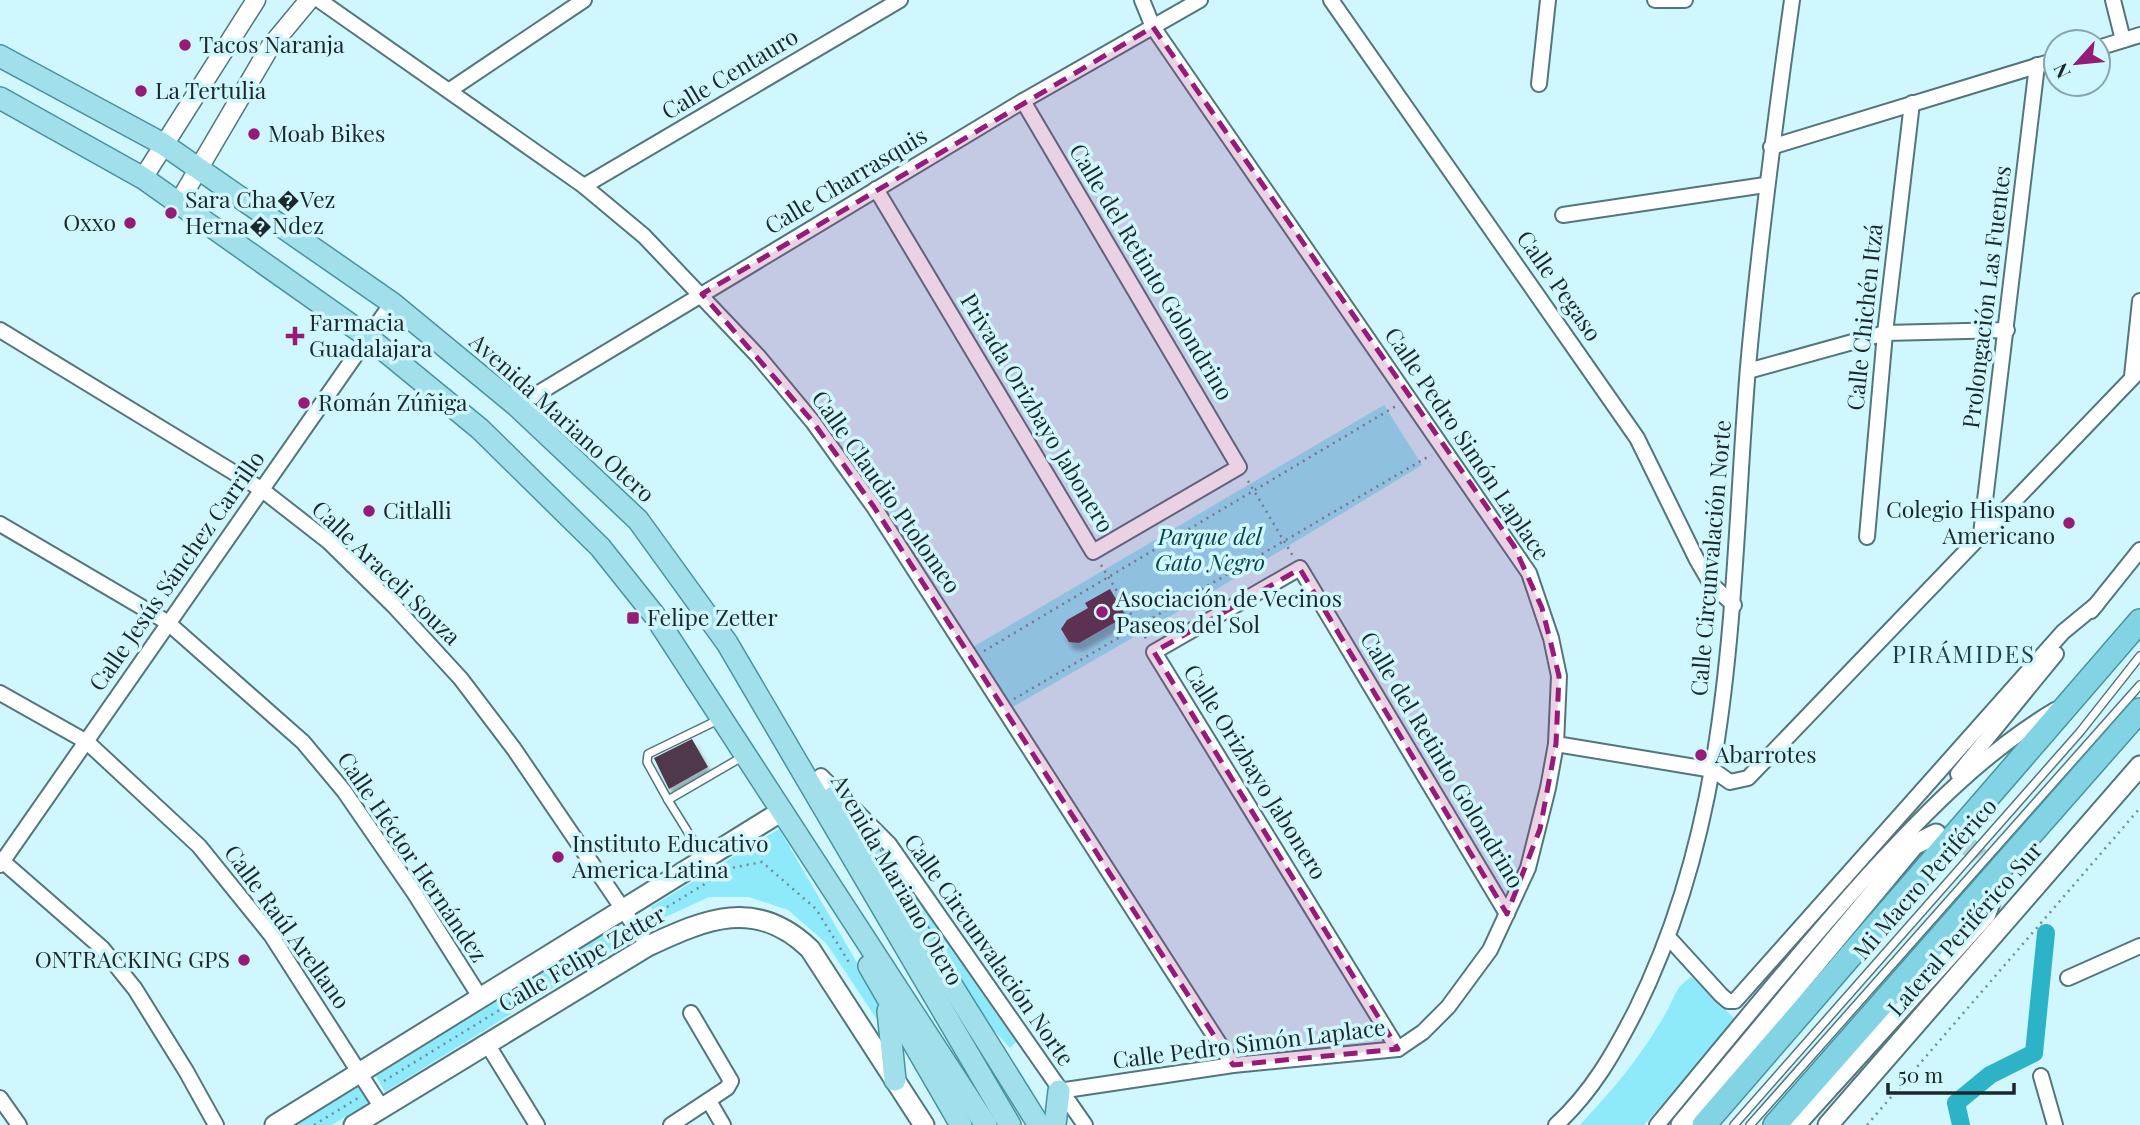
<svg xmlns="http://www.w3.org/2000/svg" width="2140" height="1125" viewBox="0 0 2140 1125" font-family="'Playfair Display',serif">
	<defs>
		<filter id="shadow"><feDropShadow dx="4.5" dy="8" stdDeviation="2" flood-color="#0004"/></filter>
	</defs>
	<rect width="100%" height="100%" fill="#d0f7fe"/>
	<g fill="#8eeafb">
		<path d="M1384,405L1422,465L1222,586L1013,707L973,647Z"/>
		<path d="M779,829L884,1009V1030L826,943L788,910L749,897H709L659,920L651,907Z"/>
		<path d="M900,876L1016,1042L1010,1048L989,1025L896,879Z"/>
		<path d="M617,927L627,942L385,1092L376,1076Z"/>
		<path d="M1692,977L1736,1020L1644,1125H1580C1615,1087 1641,1057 1667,1011C1675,997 1676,985 1692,977Z"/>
		<path d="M359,1086L369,1102L332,1125H296Z"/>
	</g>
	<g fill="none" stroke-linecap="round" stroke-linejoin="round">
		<path stroke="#2cb3c8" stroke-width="18" d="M1961,1125L1956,1103L1990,1075L2034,1053L2046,933"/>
	</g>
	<g fill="#503848" filter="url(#shadow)">
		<path d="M1110,589L1126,616L1079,643L1069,642L1061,629L1067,620L1088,608L1085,603Z"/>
		<path d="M692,739L708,767L669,789L654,758Z"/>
	</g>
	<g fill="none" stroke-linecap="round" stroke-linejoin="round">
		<path stroke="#acced4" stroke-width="19" stroke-dasharray="19 10" stroke-linecap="butt" d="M1938,834C1969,838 1988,861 1993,890"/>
		<defs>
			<g id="service">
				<path d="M718,720L648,754L647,762L668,800L742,757"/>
				<path d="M668,800L704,858"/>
				<path d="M1734,1125L2080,732L2140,656"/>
				<path d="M1750,1125L2140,685"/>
			</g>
			<g id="minor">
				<path d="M319,0L584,186L644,236L758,356L813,422L874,507L1233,1065"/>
				<path d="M1331,0L1637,438L1697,560L1711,584L1734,605"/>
				<path d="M1655,0H1685"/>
				<path d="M2113,0L2123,40"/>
				<path d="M2098,48L2140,35"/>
				<path d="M1539,84L1548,0"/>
				<path d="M450,90L584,0"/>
				<path d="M1771,147L2056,60"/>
				<path d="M584,186L900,0"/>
				<path d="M876,189L1093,552L1239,467L1023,101"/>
				<path d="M1563,215L1765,185"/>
				<path d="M0,330L261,489L329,542L394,606L461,679L514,749L648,946"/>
				<path d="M1748,371L1885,333L2007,330"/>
				<path d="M2132,376L2140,301"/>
				<path d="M517,406L1023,101L1200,0"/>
				<path d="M0,524L167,622L303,742L344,791L415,894L480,997"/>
				<path d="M1981,534L2037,65"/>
				<path d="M1867,537L1885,333L1912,103"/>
				<path d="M2091,611L2140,550"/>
				<path d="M0,693L87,742L199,846L271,935L382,1108"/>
				<path d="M1556,744L1713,770L1730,782L1748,778L2140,370"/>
				<path d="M1958,774L2056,654"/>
				<path d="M821,776L889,844L1085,1125"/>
				<path d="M0,859L102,948L135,989L186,1071L216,1125"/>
				<path d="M0,865L392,303"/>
				<path d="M1669,938L1721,995L1728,1001H1735L2063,632L2097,604"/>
				<path d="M2068,978L2140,946"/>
				<path d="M486,1042L537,1125"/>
				<path d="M1398,1049L1154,652L1300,568L1507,914"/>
				<path d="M2041,1076L2055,1125"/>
				<path d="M1059,1091L1233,1065L1398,1049L1423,1032L1448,1007L1490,950L1528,868L1548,788L1556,744L1559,676L1551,638L1529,573L1153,27L1142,0"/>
				<path d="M0,1098L19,1125"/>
				<path d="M709,1101L723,1125"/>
				<path d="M671,1125L727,1088L731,1081L691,1013"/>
				<path d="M1556,1125C1592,1092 1614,1053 1636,1010C1737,805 1730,589 1748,367C1759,244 1775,122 1792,0"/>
				<path d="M1657,1125C1727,1041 1796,955 1869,874C1925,813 1983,753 2055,710"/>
			</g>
			<g id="tertiary">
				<path d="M143,178L256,0"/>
				<path d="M179,202L270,47L309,0"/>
			</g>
			<g id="secondary">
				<path d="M275,1125L782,811"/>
				<path d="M354,1125L648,946C706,919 756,897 810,949L924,1125"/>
				<path d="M1681,1125L1914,845L1936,834"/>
				<path d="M1795,1125L1986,914L1994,891"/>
				<path d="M1828,1125L2140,766"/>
			</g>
			<g id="primary">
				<path d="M0,56L163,144L392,303L517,406L638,520L727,643L1010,1125"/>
				<path d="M0,98L143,178L368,337L480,429L600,547L655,616L986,1125"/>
				<path d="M834,797L1039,1125"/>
				<path d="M869,966L961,1125"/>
				<path d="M888,1011L895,1080"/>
				<path d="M1055,1125L1059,1091"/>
			</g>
			<g id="trunk">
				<path d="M1704,1125L2140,621"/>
				<path d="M1775,1125L2140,710"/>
			</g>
		</defs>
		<use href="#service" stroke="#53767c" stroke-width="10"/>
		<use href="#minor" stroke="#53767c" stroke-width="18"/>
		<use href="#tertiary" stroke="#53767c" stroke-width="21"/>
		<use href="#secondary" stroke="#53767c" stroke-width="23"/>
		<use href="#primary" stroke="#49929f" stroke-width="24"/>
		<use href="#trunk" stroke="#49929f" stroke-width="26"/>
		<g stroke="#728c91" stroke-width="2.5" stroke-dasharray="2 5" stroke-linecap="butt">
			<path d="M1248,481L1293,556"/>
			<path d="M1101,565L1147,640"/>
			<path d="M984,651L1396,406"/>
			<path d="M1014,699L1431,455"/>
			<path d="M649,918L731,868L762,862L816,909L850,964"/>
			<path d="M384,1081L623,934"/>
			<path d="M314,1125L358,1098"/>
			<path d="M1867,1125L2140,808"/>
		</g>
		<use href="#service" stroke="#fff" stroke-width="7"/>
		<use href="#minor" stroke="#fff" stroke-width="14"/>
		<use href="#tertiary" stroke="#fff" stroke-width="18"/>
		<use href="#secondary" stroke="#fff" stroke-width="19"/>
		<use href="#primary" stroke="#a1dfeb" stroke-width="21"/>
		<use href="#trunk" stroke="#82d4e4" stroke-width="23"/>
	</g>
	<path fill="#941b78" fill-opacity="0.2" stroke="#941b78" stroke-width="5" stroke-dasharray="14 9" stroke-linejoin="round" d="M1153,27L1514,546L1542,608L1559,676L1556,744L1540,829L1507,914L1300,569L1154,652L1398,1049L1233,1065L874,507L813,422L702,294Z"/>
	<g fill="#941b78" stroke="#d0f7fe" stroke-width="2.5">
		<circle cx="185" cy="45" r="7"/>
		<circle cx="141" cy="91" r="7"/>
		<circle cx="254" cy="134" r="7"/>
		<circle cx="171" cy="213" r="7"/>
		<circle cx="130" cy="223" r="7"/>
		<path d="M291.5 325.5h7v7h7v7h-7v7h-7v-7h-7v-7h7z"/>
		<circle cx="304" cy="403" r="7"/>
		<circle cx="369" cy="511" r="7"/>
		<circle cx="2069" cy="523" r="7"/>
		<circle cx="1102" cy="612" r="7"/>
		<rect x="626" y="611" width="14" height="14" rx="3.5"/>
		<circle cx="1701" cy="755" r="7"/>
		<circle cx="558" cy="857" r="7"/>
		<circle cx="244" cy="960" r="7"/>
	</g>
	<g text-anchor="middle" stroke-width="7" stroke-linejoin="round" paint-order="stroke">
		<g font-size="23" fill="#1b292c" stroke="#d0f7fe" text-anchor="start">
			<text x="199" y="53">Tacos Naranja</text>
			<text x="155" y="99">La Tertulia</text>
			<text x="268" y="142">Moab Bikes</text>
			<text x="185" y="208">Sara Cha�Vez<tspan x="185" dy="26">Herna�Ndez</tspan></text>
			<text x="116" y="231" text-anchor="end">Oxxo</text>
			<text x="309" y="331">Farmacia<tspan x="309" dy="26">Guadalajara</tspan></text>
			<text x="318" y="411">Román Zúñiga</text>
			<text x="2055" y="518" text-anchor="end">Colegio Hispano<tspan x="2055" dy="26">Americano</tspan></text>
			<text x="383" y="519">Citlalli</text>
			<text x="1116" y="607">Asociación de Vecinos<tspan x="1116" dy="26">Paseos del Sol</tspan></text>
			<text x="647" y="626">Felipe Zetter</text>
			<text x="1715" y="763">Abarrotes</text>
			<text x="572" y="852">Instituto Educativo<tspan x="572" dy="26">America Latina</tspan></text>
			<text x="230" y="968" text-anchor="end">ONTRACKING GPS</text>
		</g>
		<g font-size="23" fill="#1b292c" stroke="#d0f7fe">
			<text transform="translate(730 74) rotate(-31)" y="8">Calle Centauro</text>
			<text transform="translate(846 181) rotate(-31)" y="8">Calle Charrasquis</text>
			<text transform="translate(1151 272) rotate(59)" y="8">Calle del Retinto Golondrino</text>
			<text transform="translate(1559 286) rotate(55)" y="8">Calle Pegaso</text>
			<text transform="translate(1987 297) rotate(-83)" y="8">Prolongación Las Fuentes</text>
			<text transform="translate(1865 317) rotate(-84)" y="8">Calle Chichén Itzá</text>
			<text transform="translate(1037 413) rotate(59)" y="8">Privada Orizbayo Jabonero</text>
			<text transform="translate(562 418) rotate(42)" y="8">Avenida Mariano Otero</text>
			<text transform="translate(1467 444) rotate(56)" y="8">Calle Pedro Simón Laplace</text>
			<text transform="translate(886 492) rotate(55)" y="8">Calle Claudio Ptolomeo</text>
			<text transform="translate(1711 558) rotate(-85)" y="8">Calle Circunvalación Norte</text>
			<text transform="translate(177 571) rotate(-55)" y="8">Calle Jesús Sánchez Carrillo</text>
			<text transform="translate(386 573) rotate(44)" y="8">Calle Araceli Souza</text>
			<text transform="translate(1442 760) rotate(59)" y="8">Calle del Retinto Golondrino</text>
			<text transform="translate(1255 772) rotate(58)" y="8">Calle Orizbayo Jabonero</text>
			<text transform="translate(412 857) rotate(56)" y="8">Calle Héctor Hernández</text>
			<text transform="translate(1925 879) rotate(-49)" y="8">Mi Macro Periférico</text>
			<text transform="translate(897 880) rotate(60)" y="8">Avenida Mariano Otero</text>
			<text transform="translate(287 927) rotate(54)" y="8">Calle Raúl Arellano</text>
			<text transform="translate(1965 929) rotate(-49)" y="8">Lateral Periférico Sur</text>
			<text transform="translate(989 950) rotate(55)" y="8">Calle Circunvalación Norte</text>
			<text transform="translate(582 959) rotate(-30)" y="8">Calle Felipe Zetter</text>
			<text transform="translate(1249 1044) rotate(-7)" y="8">Calle Pedro Simón Laplace</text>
		</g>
		<g font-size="23" font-style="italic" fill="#09434c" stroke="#d0f7fe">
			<text x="1210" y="545">Parque del<tspan x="1210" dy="26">Gato Negro</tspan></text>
		</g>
		<g font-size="24" letter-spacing="2" fill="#1e3f46" stroke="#d0f7fe">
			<text x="1964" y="663">PIRÁMIDES</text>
		</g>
	</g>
	<g transform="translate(2077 63) rotate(243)"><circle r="33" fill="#d0f7fe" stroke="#88a5aa" stroke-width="2"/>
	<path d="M0-5L12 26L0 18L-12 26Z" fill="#941b78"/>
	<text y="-10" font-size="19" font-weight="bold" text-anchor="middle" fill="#1b292c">N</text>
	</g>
	<path d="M1888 1083v10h126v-10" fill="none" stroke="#1b292c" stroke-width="3.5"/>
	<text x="1898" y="1083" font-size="21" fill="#1b292c" stroke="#d0f7fe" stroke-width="5" paint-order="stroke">50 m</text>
</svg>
